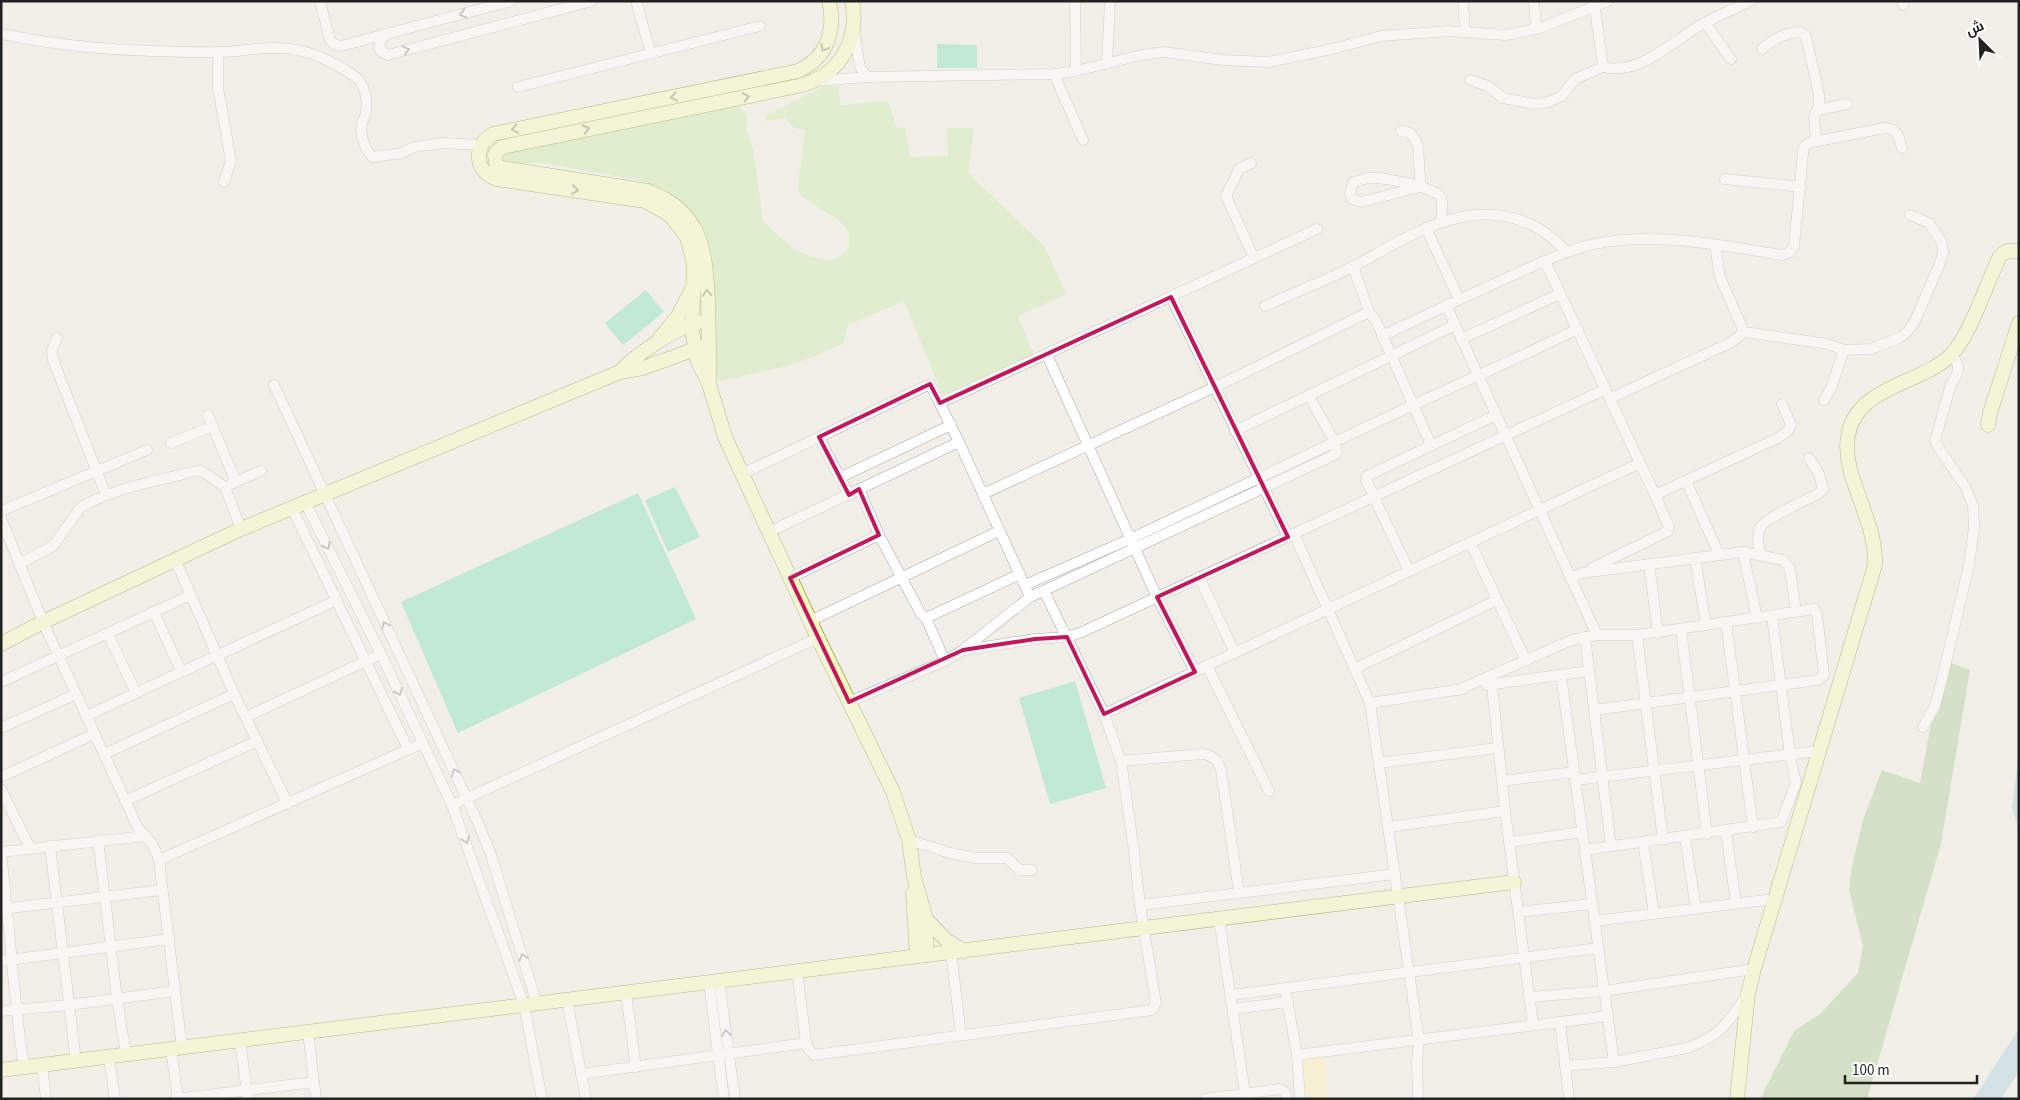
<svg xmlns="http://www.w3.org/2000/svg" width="2020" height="1100" viewBox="0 0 2020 1100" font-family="'Source Sans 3',Cairo,sans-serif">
	<rect width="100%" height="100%" fill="#f2efe9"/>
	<path fill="#cdebb0" d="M824,86L839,87L840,105L888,101L897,128L905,127L910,157L948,156L947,128H974L968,173L1045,247L1066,294L1018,316L1034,355L944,398L904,301L848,325L843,344L792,365L719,381L712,358L710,313L678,201L664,189L638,180L543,163H501L497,153L730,106L740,107L745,112L747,119L746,128L753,148L763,220C774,235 806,260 826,260C848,260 857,238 841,223C830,212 812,205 800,195L798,186L805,130L794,128L785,118L765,121L767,115Z"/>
	<path fill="#add19e" d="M1943,660L1970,670L1941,844L1867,1099H1760L1794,1031L1820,1014L1858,973L1863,946L1849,890L1852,866L1863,820L1882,770L1920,783Z"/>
	<path fill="#fff1ba" d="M1323,1052L1329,1099H1297L1292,1056Z"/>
	<g fill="#88e0be">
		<path d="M937,44L977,45V68H937Z"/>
		<path d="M646,290L664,312L623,345L605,323Z"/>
		<path d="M675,487L700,537L668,552L645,500Z"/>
		<path d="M638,493L696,619L458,733L401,602Z"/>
		<path d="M1075,681L1106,788L1050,804L1019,698Z"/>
	</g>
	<g fill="#aad3df">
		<path d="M2019,752V831L2012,807Z"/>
		<path d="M2019,1029V1072L2001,1099H1973Z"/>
	</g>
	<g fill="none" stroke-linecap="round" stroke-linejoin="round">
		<defs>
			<g id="street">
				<path d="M320,1L330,40L334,44L341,46L511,1"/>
				<path d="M636,1L651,54"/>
				<path d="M1075,1L1076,71"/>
				<path d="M1463,1L1465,32"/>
				<path d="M1534,1L1536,29"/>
				<path d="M1594,1L1603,67C1638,76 1671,43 1699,26C1716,17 1733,9 1751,1"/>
				<path d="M1903,5L1904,1"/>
				<path d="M1705,23L1731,59"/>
				<path d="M854,31L860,67L867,77"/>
				<path d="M388,33L381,40L379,48L382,52L388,55L592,1"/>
				<path d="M1,34C50,44 103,50 153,51C175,51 199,53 221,52C245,51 274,45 297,50C316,53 337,65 353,75C365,82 369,102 365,116C365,118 362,120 362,123C359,133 365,151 373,157L402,153L414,147L443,143L481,145"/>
				<path d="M1762,49C1775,38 1783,34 1800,32L1806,36L1819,95V105L1814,117L1816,141"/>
				<path d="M218,52V88L231,161L224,182"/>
				<path d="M1107,64L1110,1"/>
				<path d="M1054,74L1083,140"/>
				<path d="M1470,80L1488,86L1503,98L1534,104L1548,102L1562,96L1575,79L1603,67"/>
				<path d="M816,81L867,77L1054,74L1076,71L1141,55L1164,52L1223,60L1268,62L1332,49L1381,36L1449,31L1506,35L1540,28L1608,1"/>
				<path d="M518,87L760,26"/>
				<path d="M1818,110L1847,104"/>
				<path d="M1401,131L1410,133C1420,143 1418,150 1419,163C1419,172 1421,178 1420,187L1361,202L1352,199L1350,193L1353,182C1358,181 1363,179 1368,178C1380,176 1436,187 1441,198C1444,204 1441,215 1441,222"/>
				<path d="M1251,163L1239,169L1226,196L1254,258"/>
				<path d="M1725,179L1801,187"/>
				<path d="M1426,228L1459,299"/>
				<path d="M1545,261L1655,495L1778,438L1788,431L1791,425L1782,404"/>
				<path d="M1353,266L1369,312L1377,323L1431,445"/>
				<path d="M1171,297L1288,537"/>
				<path d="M1446,305L1597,635"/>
				<path d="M1265,306C1295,292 1327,280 1356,265C1414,234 1475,191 1541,230C1551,236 1559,245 1568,252"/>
				<path d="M1744,332L1828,344L1844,350L1871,349L1901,337L1908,331L1915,321L1940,263L1943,252L1942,243L1929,223L1910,215"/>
				<path d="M1382,336C1424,316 1467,296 1509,277C1540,263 1572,247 1605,242C1662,233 1726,246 1782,255L1790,252L1794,246L1803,154L1804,147L1808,143L1884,128C1897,128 1899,136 1902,148"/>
				<path d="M57,338L52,350L53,360L106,495"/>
				<path d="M1461,339L1560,294"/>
				<path d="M1047,355L1157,597L1195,672"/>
				<path d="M274,385L479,825L491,855L537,1004"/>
				<path d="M1611,398L1732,342L1744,332L1720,277L1715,245"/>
				<path d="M1824,400L1831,388L1844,350"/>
				<path d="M940,403L1317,229"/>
				<path d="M208,415L236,482"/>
				<path d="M1235,431L1455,325"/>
				<path d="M819,437L849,495"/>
				<path d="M171,443L213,426"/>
				<path d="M742,474L930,384L959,442L1030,597"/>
				<path d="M839,478L951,425"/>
				<path d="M1686,481L1719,554"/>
				<path d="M231,484L261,471"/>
				<path d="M859,489L879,535L921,614L926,618L945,661"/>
				<path d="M983,494L1215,387L1369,312"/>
				<path d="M305,502L381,654L452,805L524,1005L542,1099"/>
				<path d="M292,508L408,749"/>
				<path d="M1,511L147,450"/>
				<path d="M1,518L43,622L138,828C149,840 154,844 159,860L182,1048"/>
				<path d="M769,532L959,442"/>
				<path d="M1294,534L1370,703L1419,1041L1417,1062L1418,1099"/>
				<path d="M1470,542L1526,661"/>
				<path d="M1743,552L1757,618"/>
				<path d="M1760,555C1759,547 1756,536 1760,528C1765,518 1806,500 1818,494L1823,489L1819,474L1809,458"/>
				<path d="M1695,558L1706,625"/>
				<path d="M175,559L234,694L288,804"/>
				<path d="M19,564L53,546L80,508C109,489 161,480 196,471H202L225,487L241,529"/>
				<path d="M1649,564L1658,633"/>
				<path d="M1592,568L1668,531L1669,527L1655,495"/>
				<path d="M1409,571L1366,480L1367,476L1496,415"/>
				<path d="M1199,577L1235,653"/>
				<path d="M790,578L879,535"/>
				<path d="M1570,578L1582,573L1743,552L1783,560L1790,568L1796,612"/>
				<path d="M1025,585L1130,539L1335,442L1308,395"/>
				<path d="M1044,591L1104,714L1640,463"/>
				<path d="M154,612L181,671"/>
				<path d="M926,618L1020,574"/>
				<path d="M810,621L999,531"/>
				<path d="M1726,622L1753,827"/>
				<path d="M1681,629L1707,834"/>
				<path d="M108,634L136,693"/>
				<path d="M1637,635L1663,840"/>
				<path d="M1585,637L1611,846"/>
				<path d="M965,650L1035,639L1067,637L1082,632L1606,389"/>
				<path d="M1207,666L1269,791"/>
				<path d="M1354,669L1497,600"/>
				<path d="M1561,675L1614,1062"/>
				<path d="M1,682L191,595"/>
				<path d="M1487,685L1589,671"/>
				<path d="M1492,685L1505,811L1533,1025"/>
				<path d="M1458,690L1572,640L1597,635H1637L1814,609L1817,614L1824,675L1818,680L1594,710"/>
				<path d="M849,702L945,661L963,650L1030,597L1332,456L1337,453L1335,442C1415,403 1497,368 1578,329"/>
				<path d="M1370,703L1463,689"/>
				<path d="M86,716L337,600"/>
				<path d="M246,717L381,654"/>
				<path d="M1923,727L1935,706L1943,675L1969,565L1974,528L1973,506L1966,488L1938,447L1935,441L1951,384C1959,374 1962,362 1950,356"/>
				<path d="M1,728L76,694"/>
				<path d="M104,754L234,694"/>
				<path d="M1121,761L1201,754C1211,754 1218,760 1221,770L1239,892"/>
				<path d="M1379,763L1497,748"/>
				<path d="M1,777L94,734"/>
				<path d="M1575,780L1819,751"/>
				<path d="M1502,781L1574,772"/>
				<path d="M1,789L30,848"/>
				<path d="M125,801L257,741"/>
				<path d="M452,805L818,638"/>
				<path d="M1388,827L1505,811"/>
				<path d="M1726,831L1736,904"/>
				<path d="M1685,837L1696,909"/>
				<path d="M98,840L117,998L126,1055"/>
				<path d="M909,840L950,853L976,858H1007L1020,870H1032"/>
				<path d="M1510,842L1582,832"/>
				<path d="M1643,842L1654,914"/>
				<path d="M50,846L76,1061"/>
				<path d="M1585,850L1781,822L1796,783L1790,755L1772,616"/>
				<path d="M1,852L146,836"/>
				<path d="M1,854C10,925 13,996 24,1067"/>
				<path d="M159,860L423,743"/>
				<path d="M1140,905L1395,874"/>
				<path d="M2,909L162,890"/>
				<path d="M1518,912L1592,904"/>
				<path d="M1219,919L1245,1093"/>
				<path d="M1595,921L1774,899"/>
				<path d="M951,952L961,1035"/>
				<path d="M1,961L169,939"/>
				<path d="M797,971L806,1043L809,1050L814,1055L1152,1010L1156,1003L1140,905L1134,851L1121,761L1104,714"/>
				<path d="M719,981L735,1099"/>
				<path d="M709,983L724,1099"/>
				<path d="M1285,988L1297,1055L1300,1099"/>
				<path d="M626,993L636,1067"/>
				<path d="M1231,995L1598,948"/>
				<path d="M1530,997L1604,991L1754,969"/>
				<path d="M567,1000L586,1099"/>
				<path d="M1233,1009L1288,1002"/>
				<path d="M1,1011L69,1005L175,991"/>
				<path d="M1560,1022L1569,1099"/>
				<path d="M308,1032L316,1099"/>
				<path d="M240,1041L248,1099"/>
				<path d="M171,1049L178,1099"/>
				<path d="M1297,1055L1608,1016"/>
				<path d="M109,1057L115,1099"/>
				<path d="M42,1065L46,1099"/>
				<path d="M1565,1066L1614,1062L1687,1048C1720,1036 1728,1023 1747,995"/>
				<path d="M581,1074L806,1043"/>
				<path d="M175,1099L314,1082"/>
				<path d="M1205,1099L1280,1089L1285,1092L1287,1099"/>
			</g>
			<g id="secondary">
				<path d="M829,1C836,31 827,58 798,71L493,134C473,145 474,172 497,179L645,201L670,215L687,237L694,264L692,331L698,362L709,384L725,437L818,638L893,792L909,840L914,877L926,919V955"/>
				<path d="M660,338L678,316L692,289"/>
				<path d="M620,372C635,355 678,326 699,322"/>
				<path d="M709,381C709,354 709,327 708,300C705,248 702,212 648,191L502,168L496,164L495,154L502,147L798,86C838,77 860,42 852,1"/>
				<path d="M1988,425L1990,413L2019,323"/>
				<path d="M1,644L43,622L241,529L620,372L643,368L701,347"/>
				<path d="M913,893L917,956"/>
				<path d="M926,919L947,941L964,951"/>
				<path d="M1,1070L1514,882"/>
				<path d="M1737,1099L1748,994L1754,969L1875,565C1877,519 1841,477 1848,436C1856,386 1920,385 1951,355C1971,334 1986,284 2000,256L2007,251H2019"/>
			</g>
		</defs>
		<use href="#street" stroke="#a9a9a9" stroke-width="11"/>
		<use href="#secondary" stroke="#707d05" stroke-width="15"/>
		<use href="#street" stroke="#fff" stroke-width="10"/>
		<use href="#secondary" stroke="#f7fabf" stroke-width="14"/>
	</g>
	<defs><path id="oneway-chevron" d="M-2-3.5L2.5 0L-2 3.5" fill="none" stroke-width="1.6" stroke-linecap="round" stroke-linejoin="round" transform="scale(1.25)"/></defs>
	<g stroke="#9c9c9c">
		<use href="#oneway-chevron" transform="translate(463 14) rotate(165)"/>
		<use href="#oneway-chevron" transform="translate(406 50) rotate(-15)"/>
		<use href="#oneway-chevron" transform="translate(327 546) rotate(63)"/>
		<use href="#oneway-chevron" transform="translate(385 625) rotate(-115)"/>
		<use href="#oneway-chevron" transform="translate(399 692) rotate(65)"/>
		<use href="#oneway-chevron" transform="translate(455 772) rotate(-115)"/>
		<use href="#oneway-chevron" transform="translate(466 840) rotate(69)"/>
		<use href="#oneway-chevron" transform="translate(523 957) rotate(-107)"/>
		<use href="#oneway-chevron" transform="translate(726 1033) rotate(-97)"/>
	</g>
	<g stroke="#979978">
		<use href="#oneway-chevron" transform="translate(824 48) rotate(121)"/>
		<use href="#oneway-chevron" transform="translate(674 97) rotate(169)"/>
		<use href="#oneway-chevron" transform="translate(746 97) rotate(-12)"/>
		<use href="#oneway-chevron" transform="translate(515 129) rotate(169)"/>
		<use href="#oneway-chevron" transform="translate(586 129) rotate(-12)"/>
		<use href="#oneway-chevron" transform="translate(575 190) rotate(8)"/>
		<use href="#oneway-chevron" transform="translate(707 293) rotate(-93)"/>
	</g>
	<path d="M0 0H2020V1100H0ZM1171,297L1288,537L1157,597L1195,672L1104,714L1067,637L1035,639L963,650L849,702L790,578L879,535L859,489L849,495L819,437L930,384L940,403Z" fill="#f2efe9" fill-opacity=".55" fill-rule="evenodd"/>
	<path fill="none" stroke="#c2185b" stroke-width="4" stroke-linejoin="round" d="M1171,297L1288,537L1157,597L1195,672L1104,714L1067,637L1035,639L963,650L849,702L790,578L879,535L859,489L849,495L819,437L930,384L940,403Z"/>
	<rect width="2020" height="1100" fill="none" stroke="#222222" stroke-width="5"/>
	<g transform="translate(1980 40) rotate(336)" stroke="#ffffff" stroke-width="4" paint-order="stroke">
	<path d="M0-4L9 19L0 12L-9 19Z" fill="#222222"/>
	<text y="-8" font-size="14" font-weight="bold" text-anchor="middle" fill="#222222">ش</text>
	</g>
	<path d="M1845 1075v8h132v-8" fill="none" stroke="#222222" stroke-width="2.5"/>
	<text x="1852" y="1075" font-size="15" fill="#222222" stroke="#ffffff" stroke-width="4" paint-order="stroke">100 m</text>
</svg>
